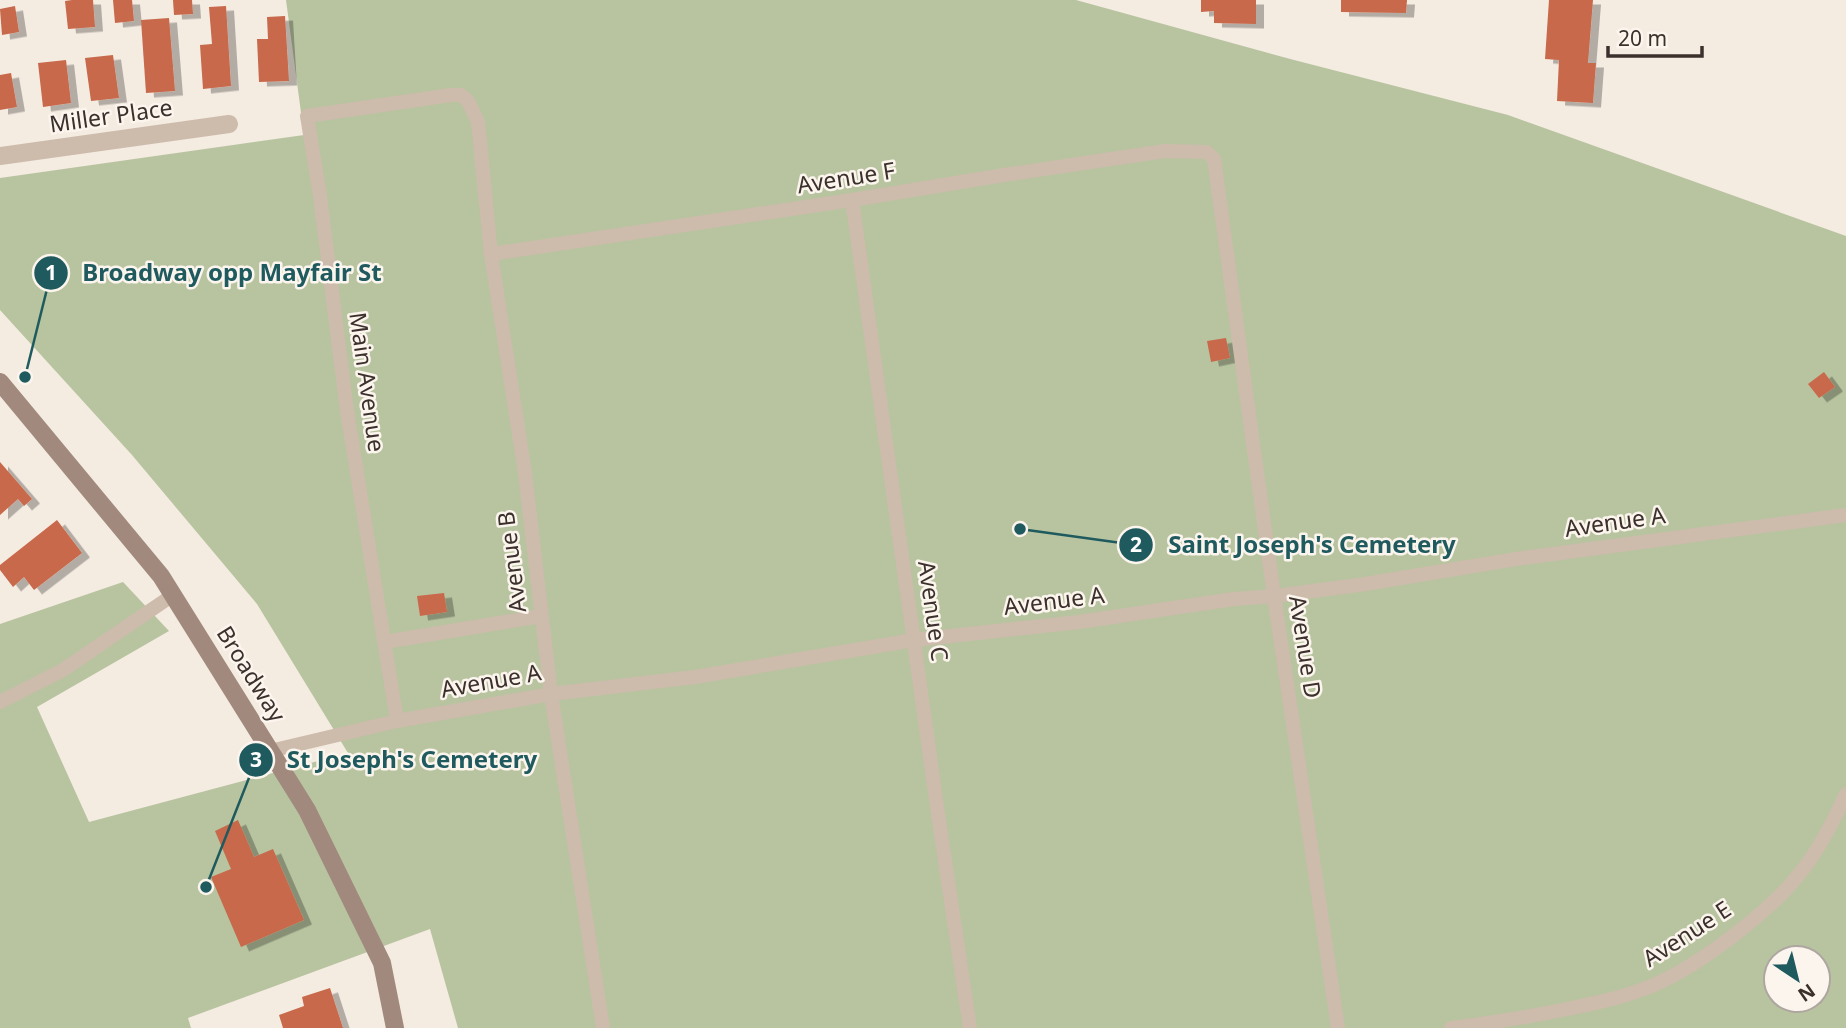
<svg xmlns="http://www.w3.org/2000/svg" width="1846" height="1028" viewBox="0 0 1846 1028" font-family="'Noto Sans',sans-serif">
	<defs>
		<filter id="shadow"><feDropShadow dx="8" dy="4.5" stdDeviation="0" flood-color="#0004"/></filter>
	</defs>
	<rect width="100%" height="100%" fill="#f4ebe1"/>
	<path fill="#b8c4a0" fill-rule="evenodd" d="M286,0H1076L1294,60L1508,115L1846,236V1028H458L430,929L188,1018L191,1028H0V624L123,582L169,631L37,707L89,822L348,753L257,604L132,455L0,310V178L304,135ZM1776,958H1818V1000H1776Z"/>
	<g fill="#c8694b" filter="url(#shadow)">
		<path d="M72,0H93L95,27L68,29L65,1Z"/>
		<path d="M113,0H132L134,21L115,23Z"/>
		<path d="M173,0H192L193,14L174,15Z"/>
		<path d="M1201,0H1256V24L1214,23V11L1201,12Z"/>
		<path d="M1341,0H1407L1406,13L1341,12Z"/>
		<path d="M1549,0H1593L1588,63H1596L1593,103L1557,101L1559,60L1545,59Z"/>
		<path d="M15,6L19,32L2,35L0,9Z"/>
		<path d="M226,6L231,86L203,89L200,45L212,44L209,7Z"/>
		<path d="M285,16L289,81L259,82L257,39H268L267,17Z"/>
		<path d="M169,18L175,91L146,93L141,20Z"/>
		<path d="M113,55L119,98L91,101L85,58Z"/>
		<path d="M66,60L71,103L43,107L38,63Z"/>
		<path d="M11,73L17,107L0,110V75Z"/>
		<path d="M1226,338L1230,358L1211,362L1207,341Z"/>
		<path d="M1824,372L1835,387L1819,398L1808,384Z"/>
		<path d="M0,462L32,499L24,506L18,499L0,515Z"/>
		<path d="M57,520L82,553L34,590L24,577L13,587L0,570V565Z"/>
		<path d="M444,593L447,612L420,616L417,596Z"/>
		<path d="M238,820L254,857L273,849L304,920L241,947L211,877L231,869L215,831Z"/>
		<path d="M330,988L343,1028H283L279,1015L304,1006L302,997Z"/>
	</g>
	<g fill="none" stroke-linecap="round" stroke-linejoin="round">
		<g stroke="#cdbbac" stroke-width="14">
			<path d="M852,200L939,821L970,1028"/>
			<path d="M491,254L852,200L1004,175L1165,151L1207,152L1214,159L1274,596L1338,1028"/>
			<path d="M385,642L541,616"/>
			<path d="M0,702L63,670L173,595"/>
			<path d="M397,721L347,411L320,196L307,116L451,95H461L468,101L478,122L491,254L525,473L551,694L603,1028"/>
			<path d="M270,751L397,721L551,694L695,677L914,640L1079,622L1234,599L1274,596L1359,585L1516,559L1846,515"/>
			<path d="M1451,1028C1490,1023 1528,1017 1567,1009C1596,1003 1626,997 1654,985C1700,965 1774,909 1804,868C1821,846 1834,820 1846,794"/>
		</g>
		<path stroke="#cdbbac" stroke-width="18" d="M0,156L229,124"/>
		<path stroke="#a18a7d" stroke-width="18" d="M0,382L161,576L307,810L382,963L395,1028"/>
	</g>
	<g text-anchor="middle" stroke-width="5" stroke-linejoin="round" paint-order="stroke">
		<g font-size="23" fill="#3b302b" stroke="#fbf5ee">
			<text transform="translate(111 116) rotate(-8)" y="8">Miller Place</text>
			<text transform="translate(846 178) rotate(-9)" y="8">Avenue F</text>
			<text transform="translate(367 382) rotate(82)" y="8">Main Avenue</text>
			<text transform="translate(1615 522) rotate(-8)" y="8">Avenue A</text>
			<text transform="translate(512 562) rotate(-97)" y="8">Avenue B</text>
			<text transform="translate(1054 601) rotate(-7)" y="8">Avenue A</text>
			<text transform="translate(933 611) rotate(82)" y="8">Avenue C</text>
			<text transform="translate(1305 647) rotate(81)" y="8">Avenue D</text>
			<text transform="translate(251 674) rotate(58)" y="8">Broadway</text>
			<text transform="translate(491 681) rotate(-10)" y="8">Avenue A</text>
			<text transform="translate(1687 934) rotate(-33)" y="8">Avenue E</text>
		</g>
	</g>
	<path fill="none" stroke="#1f5a5e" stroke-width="2.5" d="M25 377L51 273M1020 529L1136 545M206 887L256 760"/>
	<g fill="#1f5a5e" stroke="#fbf5ee" stroke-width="2.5">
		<circle cx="25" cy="377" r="7"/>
		<circle cx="1020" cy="529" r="7"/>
		<circle cx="206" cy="887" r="7"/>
		<circle cx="51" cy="273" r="18"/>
		<circle cx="1136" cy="545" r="18"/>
		<circle cx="256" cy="760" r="18"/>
	</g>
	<g font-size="21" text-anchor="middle" font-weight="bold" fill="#fff">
		<text x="51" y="280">1</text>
		<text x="1136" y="552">2</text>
		<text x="256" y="767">3</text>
	</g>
	<g font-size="24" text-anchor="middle" font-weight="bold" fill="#1f5a5e" stroke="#fbf5ee" stroke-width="5" stroke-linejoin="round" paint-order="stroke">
		<text x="232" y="281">Broadway opp Mayfair St</text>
		<text x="1312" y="553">Saint Joseph's Cemetery</text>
		<text x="412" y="768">St Joseph's Cemetery</text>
	</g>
	<g transform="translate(1797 979) rotate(145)"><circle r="33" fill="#fbf5ee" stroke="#aea6a0" stroke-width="2"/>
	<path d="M0-5L12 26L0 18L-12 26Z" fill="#1f5a5e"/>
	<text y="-10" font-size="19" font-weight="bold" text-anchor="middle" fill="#3b302b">N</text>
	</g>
	<path d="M1608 46v10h94v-10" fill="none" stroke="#3b302b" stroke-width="3.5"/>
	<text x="1618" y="46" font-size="21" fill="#3b302b" stroke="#fbf5ee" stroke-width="5" paint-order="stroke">20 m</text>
</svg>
